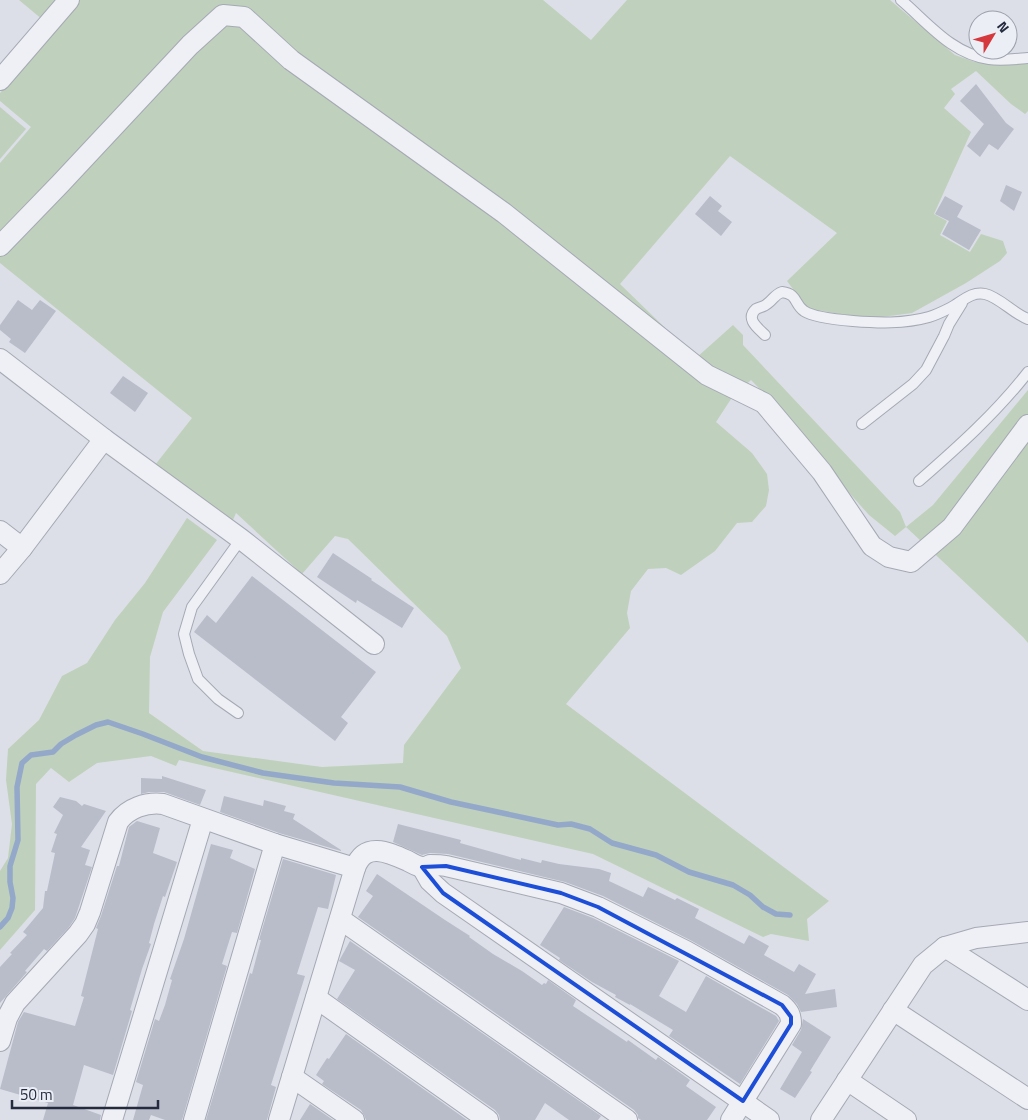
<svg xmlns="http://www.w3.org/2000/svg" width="1028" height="1120" viewBox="0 0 1028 1120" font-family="'Titillium Web',sans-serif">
	<rect width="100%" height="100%" fill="#dcdfe7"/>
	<g fill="#bfd1bc">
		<path d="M19,0H60L43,20Z"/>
		<path d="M73,0H543L591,40L627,0H890L955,55L975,62L1001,64L1028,63V111L1025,114L1011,104L976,71L951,89L955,94L944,108L971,132L934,214L947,221L940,235L970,252L981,234L1003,241L1007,253L1000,261L966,283L912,313L867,319L807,308L787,281L837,233L730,156L620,284L696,358L733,325L743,335V345L900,512L906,527L933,505L1028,390V643L1023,637L906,527L895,536L869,515L827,468L797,427L751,380L731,399L716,422L752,453L767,474L769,490L766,506L752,522L737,523L715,551L681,575L666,568L648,569L631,591L627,613L630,628L566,704L829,901L807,919L809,941L771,934L763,937L593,854L179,760L176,766L151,756L97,763L69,782L51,768L36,784L35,910L0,950V871L8,858L12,824L6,780L8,749L39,720L62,676L87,663L115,620L145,583L187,518L217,540L163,612L150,657L149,713L203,751L322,767L403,763L404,745L461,668L447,636L348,539L335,536L302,574L236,513L233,520L155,465L192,418L0,263V163L31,127L0,101V93L77,4Z"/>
		<path d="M0,107L26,129L0,159Z"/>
	</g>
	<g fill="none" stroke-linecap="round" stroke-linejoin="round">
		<path stroke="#94a8ca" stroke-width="5.5" d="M0,927L8,918L12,908L13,898L10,882V866L18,840L17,787L22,763L31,755L53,752L61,744L76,735L96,725L108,722L143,734L202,757L263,773L334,783L400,787L451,802L558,825L571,824L590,829L612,843L656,855L689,872L733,885L750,895L763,907L776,914L790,915"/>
	</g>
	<g fill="#b9bdca">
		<path d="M976,84L1006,123L1014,129L998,150L989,144L980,157L967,146L984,124L960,101Z"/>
		<path d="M1006,185L1022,192L1014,211L1000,201Z"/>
		<path d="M710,196L722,206L718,211L732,222L721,236L695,214Z"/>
		<path d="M945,196L963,206L957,217L981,230L969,250L942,234L949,221L935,214Z"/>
		<path d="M18,300L32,310L40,300L56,311L25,353L9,342L11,339L0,330V325Z"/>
		<path d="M123,376L148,393L135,412L110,393Z"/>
		<path d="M333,553L372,579L371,580L414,608L402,628L357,600L356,603L317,577Z"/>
		<path d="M252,576L376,672L341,717L348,723L335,741L194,632L207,615L216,623Z"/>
		<path d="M162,776L206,790L200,805L164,792H149L141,794V778L162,779Z"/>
		<path d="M224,796L263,806L264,800L286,806L284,811L295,814L293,819L341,850V851L279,833L220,812Z"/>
		<path d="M60,797L76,801L82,806L84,804L106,811L81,847L90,850L85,865L92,867L75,918L69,927L47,951L44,949L25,971L27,972L0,1003V967L12,954L10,953L27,935L23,932L43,908L45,891H47L55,853L51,852L57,834L54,833L63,815L53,807Z"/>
		<path d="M137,821L160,828L153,853L177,862L165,897L163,896L154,924L149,943L151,944L142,969L130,1010L132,1011L113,1075L84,1065L73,1105L101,1115L100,1120H43L48,1103L0,1089L18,1022L24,1012L75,1026L84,997L81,996L98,929L96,928L101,916L117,866H119L129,827Z"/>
		<path d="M398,824L461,840L460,843L521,860V858L541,863L542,860L559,864L599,869L611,873L609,881L643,897L648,887L675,900L677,898L699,909L695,918L744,944L749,935L769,946L764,955L794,972L799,964L816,974L805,994L835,989L837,1007L801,1012L797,1004L788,995L692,941L603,896L565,882L448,854L430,853L422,855L393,842Z"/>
		<path d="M211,844L233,850L230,858L255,869L237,933L232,932L222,964L227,966L182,1120H165L151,1115L149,1120H133L143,1085L136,1082L155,1019L159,1021L165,1005L172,980L170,979L184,939Z"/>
		<path d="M283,859L336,875L328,909L318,907L297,974L305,976L271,1085L276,1087L267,1120H206L250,973L252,974L261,940H259Z"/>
		<path d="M377,874L445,920L470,936L469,937L493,954L522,971L542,985L544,983L546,984L548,980L576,1000L573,1006L627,1042L628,1040L656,1060L658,1057L690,1080L686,1086L716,1107L707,1120H641L638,1118V1115L634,1110L358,917L373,896L366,891Z"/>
		<path d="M564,907L593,918L679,961L659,996L686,1012L706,976L776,1016L779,1021L740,1084L669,1036L673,1030L630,1004V1005L615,997L616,995L592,982L559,960L560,958L540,945Z"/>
		<path d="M350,941L601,1116L598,1120H569L545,1103L535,1120H500L499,1115L495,1110L337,999L355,970L339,961Z"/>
		<path d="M803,1019L831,1037L810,1071L812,1072L795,1098L780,1089L802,1052L792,1045L801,1030Z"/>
		<path d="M346,1034L467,1120H366L364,1115L361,1110L322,1084L324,1081L316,1075L327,1058L329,1059Z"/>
		<path d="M310,1104L333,1120H300Z"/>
	</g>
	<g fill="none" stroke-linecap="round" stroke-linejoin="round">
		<defs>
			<g id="service">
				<path d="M901,0C928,23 952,54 989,59C1001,61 1016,59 1028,58"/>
				<path d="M765,335C758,328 745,319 756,309C759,307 764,307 767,304C774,299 774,295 782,292C798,294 794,304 804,311C813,317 841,320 853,321C878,323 904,324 929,317C936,315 944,311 950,308C962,302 971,291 985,294C999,297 1014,314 1028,319"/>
				<path d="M862,424L913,384L926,370L944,336L949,324L962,303"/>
				<path d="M919,481C958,447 996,413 1028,372"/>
				<path d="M238,713L218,699L198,679L189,654L184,634L192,607L241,539"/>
			</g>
			<g id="minor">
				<path d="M0,80L69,0"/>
				<path d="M0,246L60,184L190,45L223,15L244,17L291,60L504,213L707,375L764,403L822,472L872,546L889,557L911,562L952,527L1028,425"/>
				<path d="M0,359L104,439L241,539L374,644"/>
				<path d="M0,531L22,548"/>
				<path d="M0,574L22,548L104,439"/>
				<path d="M422,867L430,881L443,893L769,1120"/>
				<path d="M340,919L627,1120"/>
				<path d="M945,947L1028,1000"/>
				<path d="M316,998L488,1120"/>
				<path d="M893,1010L1028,1099"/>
				<path d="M0,1041L7,1018L15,1003L78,934L85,924L90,912L118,822C128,808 146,802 163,804L275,844L355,868"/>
				<path d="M292,1077L354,1120"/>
				<path d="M847,1080L906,1120"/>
				<path d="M112,1120L203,819"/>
				<path d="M194,1120L275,844"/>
				<path d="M279,1120L355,868C365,841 388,852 408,861C412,863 418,867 423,867C425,867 428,866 430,865C436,865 441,865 446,866L561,893L598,907L686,951L782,1005C789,1011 791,1015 791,1024L731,1120"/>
				<path d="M821,1120L923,965L945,947L976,938L1028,932"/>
			</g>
		</defs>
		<use href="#service" stroke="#a5a9b4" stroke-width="12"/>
		<use href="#minor" stroke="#a5a9b4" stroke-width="22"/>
		<use href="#service" stroke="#eff0f5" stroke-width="10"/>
		<use href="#minor" stroke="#eff0f5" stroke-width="20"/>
	</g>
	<path fill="none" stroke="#1d4ed8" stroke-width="4" stroke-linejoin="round" d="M446,866L561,893L598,907L782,1005L791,1017V1024L743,1101L443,893L422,867Z"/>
	<g transform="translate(993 35) rotate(52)"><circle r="24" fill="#ebeef5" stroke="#9ca0ac"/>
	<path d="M0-4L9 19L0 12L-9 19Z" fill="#d5383d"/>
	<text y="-8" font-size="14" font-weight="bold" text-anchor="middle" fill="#252b3e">N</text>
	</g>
	<path d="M12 1100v8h146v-8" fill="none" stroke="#252b3e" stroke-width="2.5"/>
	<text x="20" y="1100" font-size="15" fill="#252b3e" stroke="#ebeef5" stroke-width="4" paint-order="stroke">50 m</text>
</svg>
